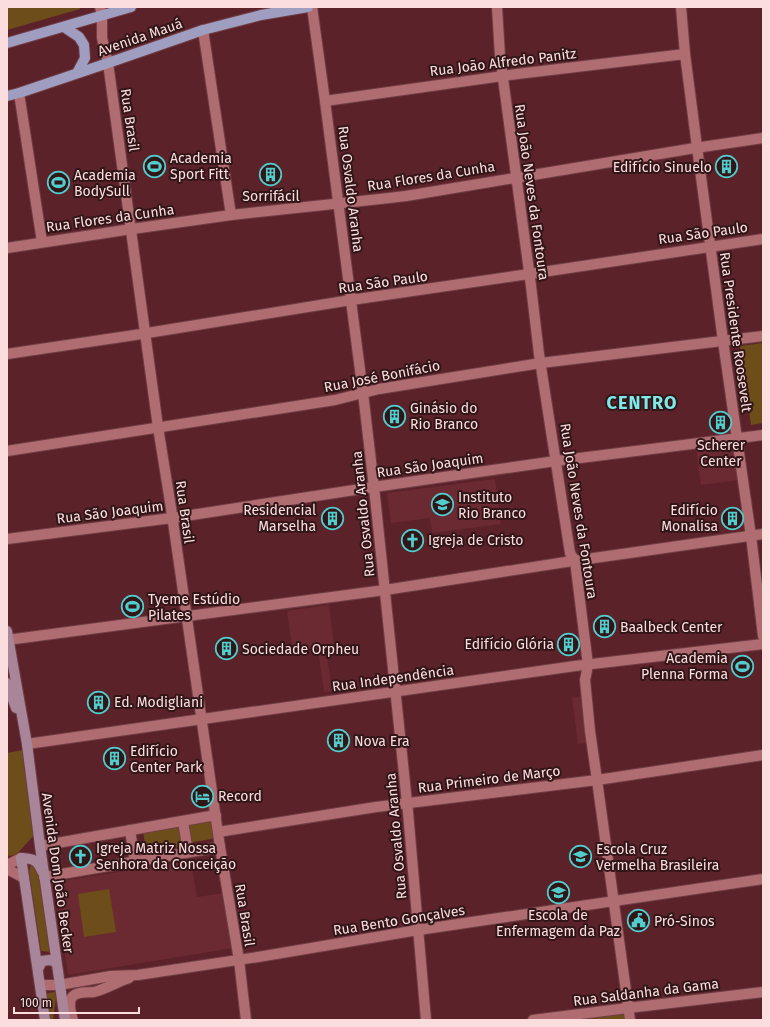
<svg xmlns="http://www.w3.org/2000/svg" width="770" height="1027" viewBox="0 0 770 1027" font-family="'Fira Sans',sans-serif">
	<rect width="100%" height="100%" fill="#5c2229"/>
	<g fill="#6b2a31">
		<path d="M735,444L740,480L701,485L696,449Z"/>
		<path d="M495,479L501,524L432,533L430,518L391,523L387,493Z"/>
		<path d="M329,605L334,646L326,648L332,691L324,692L318,649L293,652L287,611Z"/>
		<path d="M581,696L587,743L578,744L572,698Z"/>
		<path d="M191,861L197,897L224,893L233,948L68,975L55,882Z"/>
	</g>
	<g fill="#6d4d19">
		<path d="M7,7H79L80,9L7,30Z"/>
		<path d="M763,343V423L751,425L740,346Z"/>
		<path d="M23,750L36,833L16,855L7,856V753Z"/>
		<path d="M214,820L217,838L188,843L185,826Z"/>
		<path d="M180,825L184,846L147,853L143,832Z"/>
		<path d="M31,864L38,866L51,952L41,951L29,871Z"/>
		<path d="M109,889L116,932L84,937L78,894Z"/>
		<path d="M55,992L56,998L53,1020H47L43,994Z"/>
		<path d="M627,1012L628,1020H570Z"/>
	</g>
	<g fill="none" stroke-linecap="round" stroke-linejoin="round">
		<defs>
			<g id="minor">
				<path d="M100,7L102,16V38L108,63"/>
				<path d="M681,7L685,54L697,147L724,348L751,536L763,636"/>
				<path d="M203,30L231,215"/>
				<path d="M19,93L42,242"/>
				<path d="M325,101L517,74L685,54"/>
				<path d="M7,248L125,230L231,215L380,199L406,196L695,148L763,138"/>
				<path d="M7,354L135,335L351,300L529,274L763,239"/>
				<path d="M7,451L335,400L379,389L541,363"/>
				<path d="M575,561L588,665L585,680L590,731L597,780"/>
				<path d="M183,821L188,852"/>
				<path d="M130,830L135,862"/>
				<path d="M40,846L216,815"/>
				<path d="M44,877L220,847"/>
			</g>
			<g id="tertiary">
				<path d="M312,7L325,101L363,393L374,487L408,812L426,1020"/>
				<path d="M497,7L500,56L531,286L539,354L570,553L575,561"/>
				<path d="M108,63L158,427L171,508L220,847L239,960L246,1020"/>
				<path d="M541,363L763,336"/>
				<path d="M7,539L172,518L374,487L556,461L763,435"/>
				<path d="M7,640L385,590L566,562L763,534"/>
				<path d="M27,744L575,666L763,644"/>
				<path d="M597,780L630,1020"/>
				<path d="M218,832L376,807L597,780L763,755"/>
				<path d="M7,865L21,858"/>
				<path d="M7,869L24,878"/>
				<path d="M40,985H59L111,976L138,975L258,957L418,930L763,879"/>
				<path d="M73,1020C71,1013 67,1002 73,996C79,991 88,993 94,992C106,989 117,982 129,978"/>
				<path d="M533,1020L628,1008L763,992"/>
			</g>
			<g id="secondary">
				<path d="M7,631L27,744L40,846L65,1020"/>
				<path d="M7,683L16,708"/>
				<path d="M21,858L26,891L45,1020"/>
				<path d="M21,858C33,859 37,859 42,871"/>
				<path d="M38,969L42,961L50,960L56,962"/>
			</g>
			<g id="primary">
				<path d="M64,27L79,37L84,45L85,58L77,73"/>
				<path d="M7,43L131,7"/>
				<path d="M7,96L19,93L108,63L203,30L261,15L308,7"/>
			</g>
		</defs>
		<use href="#minor" stroke="#703e46" stroke-width="12"/>
		<use href="#tertiary" stroke="#703e46" stroke-width="12"/>
		<use href="#secondary" stroke="#703e46" stroke-width="12"/>
		<use href="#primary" stroke="#703e46" stroke-width="12"/>
		<use href="#minor" stroke="#b06d71" stroke-width="10"/>
		<use href="#tertiary" stroke="#b06d71" stroke-width="10"/>
		<use href="#secondary" stroke="#a88599" stroke-width="10"/>
		<use href="#primary" stroke="#a09ec0" stroke-width="10"/>
	</g>
	<defs>
		<symbol id="stadium-ring" viewBox="-11 -11 22 22"><circle r="9.5" fill="#311618" stroke="#52cdce" stroke-width="1.5"/><path d="M0-5a6.5 5 0 1 0 0 10a6.5 5 0 1 0 0-10ZM-3.5-1.8h7v3.6h-7Z" fill="#52cdce"/></symbol>
		<symbol id="building-ring" viewBox="-11 -11 22 22"><circle r="9.5" fill="#311618" stroke="#52cdce" stroke-width="1.5"/><path d="M-4-6H4V6H1V3H-1V6H-4ZM-2.5-4.3h1.7v1.8h-1.7ZM.8-4.3h1.7v1.8H.8ZM-2.5-1h1.7V.8h-1.7ZM.8-1h1.7V.8H.8Z" fill="#52cdce"/></symbol>
		<symbol id="school-ring" viewBox="-11 -11 22 22"><circle r="9.5" fill="#311618" stroke="#52cdce" stroke-width="1.5"/><path d="M0-5L7-2L0 1L-7-2ZM-4 1L0 2.5L4 1V4Q0 6-4 4Z" fill="#52cdce"/></symbol>
		<symbol id="church-ring" viewBox="-11 -11 22 22"><circle r="9.5" fill="#311618" stroke="#52cdce" stroke-width="1.5"/><path d="M-1.2-6h2.4v3.5h3.3v2.4h-3.3V6h-2.4V-.1h-3.3v-2.4h3.3Z" fill="#52cdce"/></symbol>
		<symbol id="hotel-ring" viewBox="-11 -11 22 22"><circle r="9.5" fill="#311618" stroke="#52cdce" stroke-width="1.5"/><path d="M-6-4.5h1.5V1H6V5H4.5V3h-9V5H-6ZM-4 0a1.8 1.8 0 1 1 3.6 0ZM.5 0V-2.5h3Q6-2.5 6 0Z" fill="#52cdce"/></symbol>
		<symbol id="civic-ring" viewBox="-11 -11 22 22"><circle r="9.5" fill="#311618" stroke="#52cdce" stroke-width="1.5"/><path d="M-.6-6.5H3V-4.5H.6V-3L4-1V1h2V6H-6V1h2V-1L-.6-3ZM-1.2 2.5V6h2.4V2.5Z" fill="#52cdce"/></symbol>
	</defs>
	<g fill-rule="evenodd">
		<use href="#stadium-ring" x="142" y="154" width="25" height="25"/>
		<use href="#building-ring" x="714" y="154" width="25" height="25"/>
		<use href="#building-ring" x="258" y="162" width="25" height="25"/>
		<use href="#stadium-ring" x="46" y="170" width="25" height="25"/>
		<use href="#building-ring" x="382" y="404" width="25" height="25"/>
		<use href="#building-ring" x="708" y="410" width="25" height="25"/>
		<use href="#school-ring" x="430" y="492" width="25" height="25"/>
		<use href="#building-ring" x="320" y="506" width="25" height="25"/>
		<use href="#building-ring" x="720" y="506" width="25" height="25"/>
		<use href="#church-ring" x="400" y="528" width="25" height="25"/>
		<use href="#stadium-ring" x="120" y="594" width="25" height="25"/>
		<use href="#building-ring" x="592" y="614" width="25" height="25"/>
		<use href="#building-ring" x="556" y="632" width="25" height="25"/>
		<use href="#building-ring" x="214" y="636" width="25" height="25"/>
		<use href="#stadium-ring" x="730" y="654" width="25" height="25"/>
		<use href="#building-ring" x="86" y="690" width="25" height="25"/>
		<use href="#building-ring" x="326" y="728" width="25" height="25"/>
		<use href="#building-ring" x="102" y="746" width="25" height="25"/>
		<use href="#hotel-ring" x="190" y="784" width="25" height="25"/>
		<use href="#church-ring" x="68" y="844" width="25" height="25"/>
		<use href="#school-ring" x="568" y="844" width="25" height="25"/>
		<use href="#school-ring" x="546" y="880" width="25" height="25"/>
		<use href="#civic-ring" x="626" y="908" width="25" height="25"/>
	</g>
	<g text-anchor="middle" stroke-width="4" stroke-linejoin="round" paint-order="stroke">
		<g font-size="14" fill="#fbddde" stroke="#311618">
			<text transform="translate(140 37) rotate(-19)" y="5">Avenida Mauá</text>
			<text transform="translate(503 62) rotate(-7)" y="5">Rua João Alfredo Panitz</text>
			<text transform="translate(130 120) rotate(82)" y="5">Rua Brasil</text>
			<text transform="translate(431 176) rotate(-9)" y="5">Rua Flores da Cunha</text>
			<text transform="translate(351 189) rotate(83)" y="5">Rua Osvaldo Aranha</text>
			<text transform="translate(532 192) rotate(82)" y="5">Rua João Neves da Fontoura</text>
			<text transform="translate(110 218) rotate(-8)" y="5">Rua Flores da Cunha</text>
			<text transform="translate(703 233) rotate(-8)" y="5">Rua São Paulo</text>
			<text transform="translate(383 282) rotate(-8)" y="5">Rua São Paulo</text>
			<text transform="translate(736 332) rotate(82)" y="5">Rua Presidente Roosevelt</text>
			<text transform="translate(382 376) rotate(-11)" y="5">Rua José Bonifácio</text>
			<text transform="translate(430 465) rotate(-8)" y="5">Rua São Joaquim</text>
			<text transform="translate(579 511) rotate(81)" y="5">Rua João Neves da Fontoura</text>
			<text transform="translate(110 512) rotate(-7)" y="5">Rua São Joaquim</text>
			<text transform="translate(185 512) rotate(82)" y="5">Rua Brasil</text>
			<text transform="translate(363 514) rotate(-96)" y="5">Rua Osvaldo Aranha</text>
			<text transform="translate(393 678) rotate(-8)" y="5">Rua Independência</text>
			<text transform="translate(489 779) rotate(-7)" y="5">Rua Primeiro de Março</text>
			<text transform="translate(396 836) rotate(-95)" y="5">Rua Osvaldo Aranha</text>
			<text transform="translate(58 873) rotate(82)" y="5">Avenida Dom João Becker</text>
			<text transform="translate(245 915) rotate(81)" y="5">Rua Brasil</text>
			<text transform="translate(399 920) rotate(-9)" y="5">Rua Bento Gonçalves</text>
			<text transform="translate(646 992) rotate(-7)" y="5">Rua Saldanha da Gama</text>
		</g>
		<g font-size="14" fill="#fbddde" stroke="#311618" text-anchor="start">
			<text x="170" y="163">Academia<tspan x="170" dy="16">Sport Fitt</tspan></text>
			<text x="712" y="172" text-anchor="end">Edifício Sinuelo</text>
			<text x="74" y="180">Academia<tspan x="74" dy="16">BodySull</tspan></text>
			<text x="271" y="201" text-anchor="middle">Sorrifácil</text>
			<text x="410" y="413">Ginásio do<tspan x="410" dy="16">Rio Branco</tspan></text>
			<text x="721" y="450" text-anchor="middle">Scherer<tspan x="721" dy="16">Center</tspan></text>
			<text x="458" y="502">Instituto<tspan x="458" dy="16">Rio Branco</tspan></text>
			<text x="316" y="515" text-anchor="end">Residencial<tspan x="316" dy="16">Marselha</tspan></text>
			<text x="718" y="515" text-anchor="end">Edifício<tspan x="718" dy="16">Monalisa</tspan></text>
			<text x="428" y="545">Igreja de Cristo</text>
			<text x="148" y="604">Tyeme Estúdio<tspan x="148" dy="16">Pilates</tspan></text>
			<text x="620" y="632">Baalbeck Center</text>
			<text x="554" y="649" text-anchor="end">Edifício Glória</text>
			<text x="242" y="654">Sociedade Orpheu</text>
			<text x="728" y="663" text-anchor="end">Academia<tspan x="728" dy="16">Plenna Forma</tspan></text>
			<text x="114" y="707">Ed. Modigliani</text>
			<text x="354" y="746">Nova Era</text>
			<text x="130" y="756">Edifício<tspan x="130" dy="16">Center Park</tspan></text>
			<text x="218" y="801">Record</text>
			<text x="96" y="853">Igreja Matriz Nossa<tspan x="96" dy="16">Senhora da Conceição</tspan></text>
			<text x="596" y="854">Escola Cruz<tspan x="596" dy="16">Vermelha Brasileira</tspan></text>
			<text x="558" y="920" text-anchor="middle">Escola de<tspan x="558" dy="16">Enfermagem da Paz</tspan></text>
			<text x="654" y="926">Pró-Sinos</text>
		</g>
		<g font-size="18" font-weight="bold" letter-spacing="1" fill="#7de9ea" stroke="#311618">
			<text x="642" y="409">CENTRO</text>
		</g>
	</g>
	<rect width="770" height="1027" fill="none" stroke="#fbddde" stroke-width="16"/>
	<path d="M14 1007v6h125v-6" fill="none" stroke="#fbddde" stroke-width="2"/>
	<text x="20" y="1007" font-size="12" fill="#fbddde" stroke="#311618" stroke-width="3" paint-order="stroke">100 m</text>
</svg>
